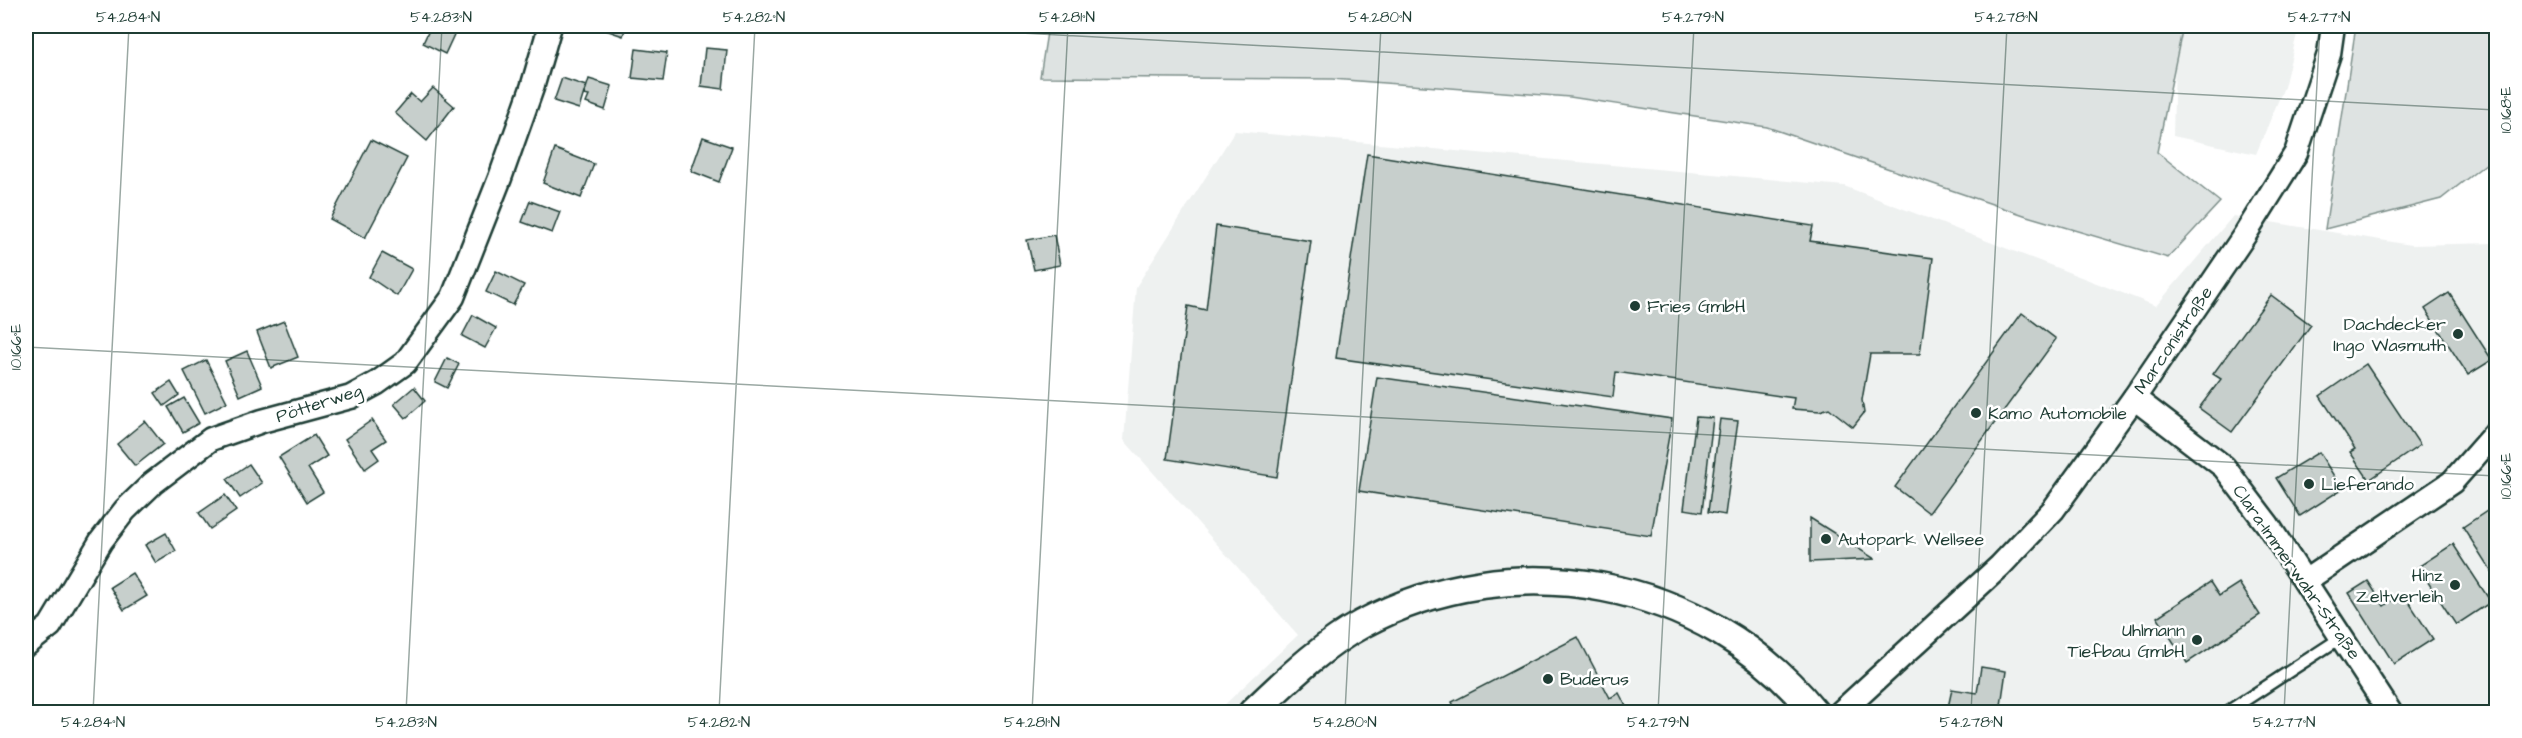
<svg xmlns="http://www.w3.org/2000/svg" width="2522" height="738" viewBox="0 0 2522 738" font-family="'Architects Daughter',sans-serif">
	<rect width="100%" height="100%" fill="#fff"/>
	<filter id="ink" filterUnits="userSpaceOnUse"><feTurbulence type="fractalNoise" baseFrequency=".0167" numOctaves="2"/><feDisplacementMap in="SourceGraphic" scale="12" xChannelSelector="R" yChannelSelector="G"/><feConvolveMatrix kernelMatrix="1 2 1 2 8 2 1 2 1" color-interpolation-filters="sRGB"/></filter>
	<g filter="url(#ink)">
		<g fill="#eef1f0">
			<path d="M2183,26H2299L2284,87L2256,154L2173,136L2175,58Z"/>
			<path d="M1235,131L1844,186L2156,306L2233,216L2411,245L2496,243V712H1217L1298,635L1124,440L1136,287Z"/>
		</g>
		<g fill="#dee3e2" stroke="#7e908b" stroke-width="1.5">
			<path d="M1048,26H2183L2157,152L2220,202L2168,258L2027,216L1767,127L1570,97L1332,79L1040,77Z"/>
			<path d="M2356,26H2496V156L2441,199L2325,229Z"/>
		</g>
		<g fill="#c7cfcc" stroke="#1f3d34" stroke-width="1.5">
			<path d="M431,26H458L445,54L423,43Z"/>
			<path d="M594,26H626L623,36Z"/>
			<path d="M705,48L727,50L723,89L701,86Z"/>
			<path d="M636,49L667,53L663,81L632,78Z"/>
			<path d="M562,78L586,86L579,109L554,101Z"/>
			<path d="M589,79L612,86L605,110L586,103L589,96L584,95Z"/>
			<path d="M433,88L454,106L427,141L395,113L411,94L420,102Z"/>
			<path d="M703,137L732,147L719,182L691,171Z"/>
			<path d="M371,140L407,158L365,238L330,219Z"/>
			<path d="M555,149L594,164L581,198L543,183Z"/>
			<path d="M1367,154L1813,226L1810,241L1933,258L1920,354H1870L1862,400L1864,413L1853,427L1829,408L1820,411L1792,409L1794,398L1616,372L1613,397L1336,358Z"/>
			<path d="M530,201L560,212L552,233L522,222Z"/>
			<path d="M1216,226L1311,241L1277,477L1167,459L1188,306L1206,310Z"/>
			<path d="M1054,235L1060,265L1034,270L1027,240Z"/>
			<path d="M382,253L412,269L397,296L369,277Z"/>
			<path d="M496,271L524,285L513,305L486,292Z"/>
			<path d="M2449,293L2492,360L2468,375L2425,309Z"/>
			<path d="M2271,295L2311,325L2232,432L2199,408L2221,379L2213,374Z"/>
			<path d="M2022,313L2056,339L1929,513L1895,487Z"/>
			<path d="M473,315L496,328L485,348L462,336Z"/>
			<path d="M284,321L298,357L271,368L257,332Z"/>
			<path d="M247,351L262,386L240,396L225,361Z"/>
			<path d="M447,358L459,364L447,388L435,382Z"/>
			<path d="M206,360L227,402L205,413L184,371Z"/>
			<path d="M2366,364L2420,445L2369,480L2350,452L2355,449L2320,396Z"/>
			<path d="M1377,377L1672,419L1651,536L1359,491Z"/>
			<path d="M171,382L179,395L164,406L155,393Z"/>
			<path d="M414,387L425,401L406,418L394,404Z"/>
			<path d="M184,398L199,423L183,432L168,407Z"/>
			<path d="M1696,417L1713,418L1702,512L1684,509Z"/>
			<path d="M1720,419L1738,421L1725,515L1708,512Z"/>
			<path d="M372,420L386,440L372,449L379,459L365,469L345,439Z"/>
			<path d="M145,421L163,444L135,466L117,444Z"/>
			<path d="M314,435L327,456L308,468L323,492L307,502L279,457Z"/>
			<path d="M2319,452L2342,489L2300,516L2276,478Z"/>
			<path d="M249,464L262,483L240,498L227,479Z"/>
			<path d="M225,495L236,511L210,529L199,513Z"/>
			<path d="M2490,509L2496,519V579L2463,527Z"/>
			<path d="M1810,518L1875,559L1810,562Z"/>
			<path d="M166,533L176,551L156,563L145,545Z"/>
			<path d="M2453,544L2491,602L2456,625L2418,567Z"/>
			<path d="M132,573L147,596L124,610L110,587Z"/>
			<path d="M2368,581L2384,606L2403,593L2433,639L2394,664L2349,593Z"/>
			<path d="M2210,582L2219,596L2239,583L2260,615L2187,663L2157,617Z"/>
			<path d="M1578,637L1610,698L1619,693L1629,712H1457L1452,702Z"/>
			<path d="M1981,667L2006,671L2000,712H1947L1952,689L1977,693Z"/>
		</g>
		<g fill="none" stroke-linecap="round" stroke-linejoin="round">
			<defs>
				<path id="service" d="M2227,712L2342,637"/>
				<g id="minor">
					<path d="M2134,398L2224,467L2268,525L2390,712"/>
					<path d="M2305,581L2452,482L2496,432"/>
					<path d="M26,645L50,626L101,541L125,510L153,483L211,439L262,421L351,397L377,383L405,363L453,297L500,178L532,88L550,26"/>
					<path d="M1841,712L2000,566L2053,510L2134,398L2246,233L2296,153L2329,54L2333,26"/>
				</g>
				<path id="tertiary" d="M1253,712C1286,681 1321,646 1362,624C1513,543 1705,578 1814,712"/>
			</defs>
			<use href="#service" stroke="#1f3d34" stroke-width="15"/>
			<use href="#minor" stroke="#1f3d34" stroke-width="27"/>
			<use href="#tertiary" stroke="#1f3d34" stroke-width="32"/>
			<use href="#service" stroke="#fff" stroke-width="10"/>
			<use href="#minor" stroke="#fff" stroke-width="22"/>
			<use href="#tertiary" stroke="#fff" stroke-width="27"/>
		</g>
	</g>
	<path fill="none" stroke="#1f3d34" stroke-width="1.5" stroke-opacity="0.45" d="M885,26L2496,110M26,347L2496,476M93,712L129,26M406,712L442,26M719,712L755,26M1032,712L1068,26M1345,712L1381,26M1658,712L1694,26M1971,712L2007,26M2284,712L2320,26"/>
	<g fill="#1f3d34" stroke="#fff" stroke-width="2">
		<circle cx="1635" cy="306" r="6"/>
		<circle cx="2458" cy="334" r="6"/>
		<circle cx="1976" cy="413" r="6"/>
		<circle cx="2309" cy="484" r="6"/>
		<circle cx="1826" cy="539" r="6"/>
		<circle cx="2455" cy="585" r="6"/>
		<circle cx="2197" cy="640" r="6"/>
		<circle cx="1548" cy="679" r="6"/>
	</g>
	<g text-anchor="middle" stroke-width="5" stroke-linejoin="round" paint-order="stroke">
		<g font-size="18" fill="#1f3d34" stroke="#fff" text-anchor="start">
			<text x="1647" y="312">Fries GmbH</text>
			<text x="2446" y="330" text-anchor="end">Dachdecker<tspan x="2446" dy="21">Ingo Wasmuth</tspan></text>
			<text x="1988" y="419">Kamo Automobile</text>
			<text x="2321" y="490">Lieferando</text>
			<text x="1838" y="545">Autopark Wellsee</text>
			<text x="2443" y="581" text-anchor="end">Hinz<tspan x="2443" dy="21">Zeltverleih</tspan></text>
			<text x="2185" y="636" text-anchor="end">Uhlmann<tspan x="2185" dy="21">Tiefbau GmbH</tspan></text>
			<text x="1560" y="685">Buderus</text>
		</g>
		<g font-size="18" fill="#1f3d34" stroke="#fff">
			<text transform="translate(2173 340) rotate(-56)" y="6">Marconistraße</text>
			<text transform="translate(319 403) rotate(-18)" y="6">Pötterweg</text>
			<text transform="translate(2297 572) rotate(55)" y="6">Clara-Immerwahr-Straße</text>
		</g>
	</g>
	<rect width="2522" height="738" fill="none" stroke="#fff" stroke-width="66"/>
	<rect x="33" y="33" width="2456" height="672" fill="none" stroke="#1f3d34" stroke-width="2"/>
	<g font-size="15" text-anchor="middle" fill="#1f3d34">
		<text x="128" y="22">54.284°N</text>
		<text x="441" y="22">54.283°N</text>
		<text x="754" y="22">54.282°N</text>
		<text x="1067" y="22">54.281°N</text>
		<text x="1380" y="22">54.280°N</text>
		<text x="1693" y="22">54.279°N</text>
		<text x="2006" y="22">54.278°N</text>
		<text x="2319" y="22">54.277°N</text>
		<text transform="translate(2506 110) rotate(-90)" y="5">10.168°E</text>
		<text transform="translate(16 347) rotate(-90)" y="5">10.166°E</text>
		<text transform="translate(2506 476) rotate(-90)" y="5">10.166°E</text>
		<text x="93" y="727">54.284°N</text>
		<text x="406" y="727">54.283°N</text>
		<text x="719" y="727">54.282°N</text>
		<text x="1032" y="727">54.281°N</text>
		<text x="1345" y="727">54.280°N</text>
		<text x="1658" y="727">54.279°N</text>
		<text x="1971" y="727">54.278°N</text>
		<text x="2284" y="727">54.277°N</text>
	</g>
</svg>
